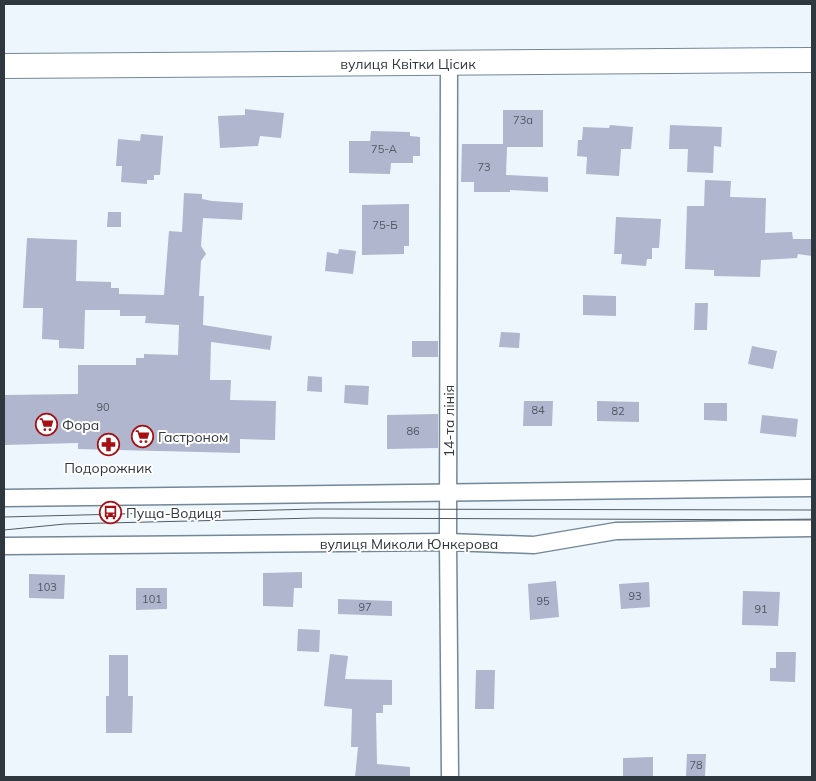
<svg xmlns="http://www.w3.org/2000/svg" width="816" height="781" viewBox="0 0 816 781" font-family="Mulish,sans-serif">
	<rect width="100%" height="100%" fill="#edf6fd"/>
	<g fill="#afb6cd">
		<path d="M245,109L284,113L281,138L260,136L258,146L220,148L218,116L245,115Z"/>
		<path d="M503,110H543V147H507L506,175L548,177V192L510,190V192H474V182H461L462,144H503Z"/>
		<path d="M610,125L633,127L631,149H621L619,176L586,174L587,157L577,156L578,140H582L583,127L609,128Z"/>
		<path d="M670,125L722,127L721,147L714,146L713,173L687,172L688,149H669Z"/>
		<path d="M371,131L410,132V136L420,137V156H413V163H391L390,174L349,173V141H370Z"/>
		<path d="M141,134L163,136L160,175H154V180H147V184L121,182L122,166H116L118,139L140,141Z"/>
		<path d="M705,180L731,181L730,197L766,198L765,233L792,232L793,239H812V256L798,254L797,258L761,260L760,277L714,276V270L685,269L687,206H704Z"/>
		<path d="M184,193L202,194V199L212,201L243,203L242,220L203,218L201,246L206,254L201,261L199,296H204L203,325L272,336L270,350L211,342L210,380H231L230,400L276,401L275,440L240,439V453L78,449V443L4,445V395L78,394V365H136V358H144V354L178,355L179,325L145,323L146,316H120V310H85L84,349L59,348V340L42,339L43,308H23L27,238L77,240L76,281L111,282V288H119V294L164,295L169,231L182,232Z"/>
		<path d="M409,204V246H404V254L362,255V205Z"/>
		<path d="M108,212H121V227H107Z"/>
		<path d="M616,217L661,219L659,248H652V259H647L646,266L621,264L622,254H614Z"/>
		<path d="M339,249L356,251L353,274L325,271L327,252L338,254Z"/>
		<path d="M583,295L616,296V316L583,315Z"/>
		<path d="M695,303H708L707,330H694Z"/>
		<path d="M501,332L520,333L519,348L499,347Z"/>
		<rect x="412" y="341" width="26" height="16"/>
		<path d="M752,346L777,351L773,369L748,364Z"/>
		<path d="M308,376L322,377V392L307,391Z"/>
		<path d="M345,385L369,386L368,405L344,403Z"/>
		<path d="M524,401H553L552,426H523Z"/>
		<path d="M597,401L639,402V422L597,421Z"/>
		<path d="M704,403H727V421L704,420Z"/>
		<path d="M438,414V448L387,449V415Z"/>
		<path d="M762,415L798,419L796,437L760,433Z"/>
		<path d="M302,572V588H294L293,607L263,606V573Z"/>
		<path d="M29,574L65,575L64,599L29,598Z"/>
		<path d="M556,581L559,617L530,620L528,584Z"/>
		<path d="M649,582L650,607L621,609L619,584Z"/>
		<path d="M136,588H167V609L136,610Z"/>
		<path d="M743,591L780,592L778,626L742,625Z"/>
		<path d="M338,599L392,601V616L338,614Z"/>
		<path d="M298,629L320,630L319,652L297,651Z"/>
		<path d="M776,652H796L795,682L770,681V668H776Z"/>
		<path d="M330,654L348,656L345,679L392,680V705H383V713H376L377,764L410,767V777H355L358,747H351L352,709L324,706Z"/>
		<path d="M109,655H128V696H133L132,733H106V696H109Z"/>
		<path d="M476,670H495L494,709H475Z"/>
		<path d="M687,754H706L705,776H686Z"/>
		<path d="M653,757V777H623V758Z"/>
	</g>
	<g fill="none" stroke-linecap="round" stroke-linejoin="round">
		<defs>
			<g id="street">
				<path d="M449,64L448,542L450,777"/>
				<path d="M4,498L812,488"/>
				<path d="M4,546L448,542L534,545L616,531L812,528"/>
			</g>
			<path id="secondary" d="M4,66L812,60"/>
		</defs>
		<use href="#street" stroke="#738797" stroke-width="19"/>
		<use href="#secondary" stroke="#738797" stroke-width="26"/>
		<use href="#street" stroke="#fff" stroke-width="16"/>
		<use href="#secondary" stroke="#fff" stroke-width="24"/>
		<g stroke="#535b62" stroke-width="1">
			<path d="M4,517L315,509L812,510"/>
			<path d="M4,530L65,524L316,518L812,520"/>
		</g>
	</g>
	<defs>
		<symbol id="supermarket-ring" viewBox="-11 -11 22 22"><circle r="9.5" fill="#fff" stroke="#a60f13" stroke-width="1.5"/><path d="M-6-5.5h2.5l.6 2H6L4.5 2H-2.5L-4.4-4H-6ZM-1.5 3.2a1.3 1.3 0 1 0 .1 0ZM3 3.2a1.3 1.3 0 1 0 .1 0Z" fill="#a60f13"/></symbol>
		<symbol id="pharmacy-ring" viewBox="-11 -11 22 22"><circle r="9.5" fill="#fff" stroke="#a60f13" stroke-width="1.5"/><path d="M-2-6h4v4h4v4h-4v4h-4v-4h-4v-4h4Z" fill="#a60f13"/></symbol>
		<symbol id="bus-ring" viewBox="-11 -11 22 22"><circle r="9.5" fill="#fff" stroke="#a60f13" stroke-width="1.5"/><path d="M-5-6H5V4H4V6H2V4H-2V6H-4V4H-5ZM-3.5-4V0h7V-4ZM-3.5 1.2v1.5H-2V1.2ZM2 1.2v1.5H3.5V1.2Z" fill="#a60f13"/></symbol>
	</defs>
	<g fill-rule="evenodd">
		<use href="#supermarket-ring" x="34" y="412" width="25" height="25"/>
		<use href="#supermarket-ring" x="130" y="424" width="25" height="25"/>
		<use href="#pharmacy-ring" x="96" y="432" width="25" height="25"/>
		<use href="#bus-ring" x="98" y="500" width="25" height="25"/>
	</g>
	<g text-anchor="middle" stroke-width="4" stroke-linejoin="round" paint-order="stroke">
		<g font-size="11" fill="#505862">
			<text x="523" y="124">73а</text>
			<text x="384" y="153">75-А</text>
			<text x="484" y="171">73</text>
			<text x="385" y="229">75-Б</text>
			<text x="103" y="411">90</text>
			<text x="538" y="414">84</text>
			<text x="618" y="415">82</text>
			<text x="413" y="435">86</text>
			<text x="47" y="591">103</text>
			<text x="635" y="600">93</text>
			<text x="152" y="603">101</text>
			<text x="543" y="605">95</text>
			<text x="365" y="611">97</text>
			<text x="761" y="613">91</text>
			<text x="696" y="769">78</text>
		</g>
		<g font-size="14" fill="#30383f" stroke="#fff">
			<text x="408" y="69">вулиця Квітки Цісик</text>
			<text transform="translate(449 421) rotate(-90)" y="5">14-та лінія</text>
			<text x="409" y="549">вулиця Миколи Юнкерова</text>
		</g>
		<g font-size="14" fill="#30383f" stroke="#fff" text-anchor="start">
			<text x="62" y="430">Фора</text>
			<text x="158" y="442">Гастроном</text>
			<text x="108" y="473" text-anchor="middle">Подорожник</text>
			<text x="126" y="518">Пуща-Водиця</text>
		</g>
	</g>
	<rect width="816" height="781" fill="none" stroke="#30383f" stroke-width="10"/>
</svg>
